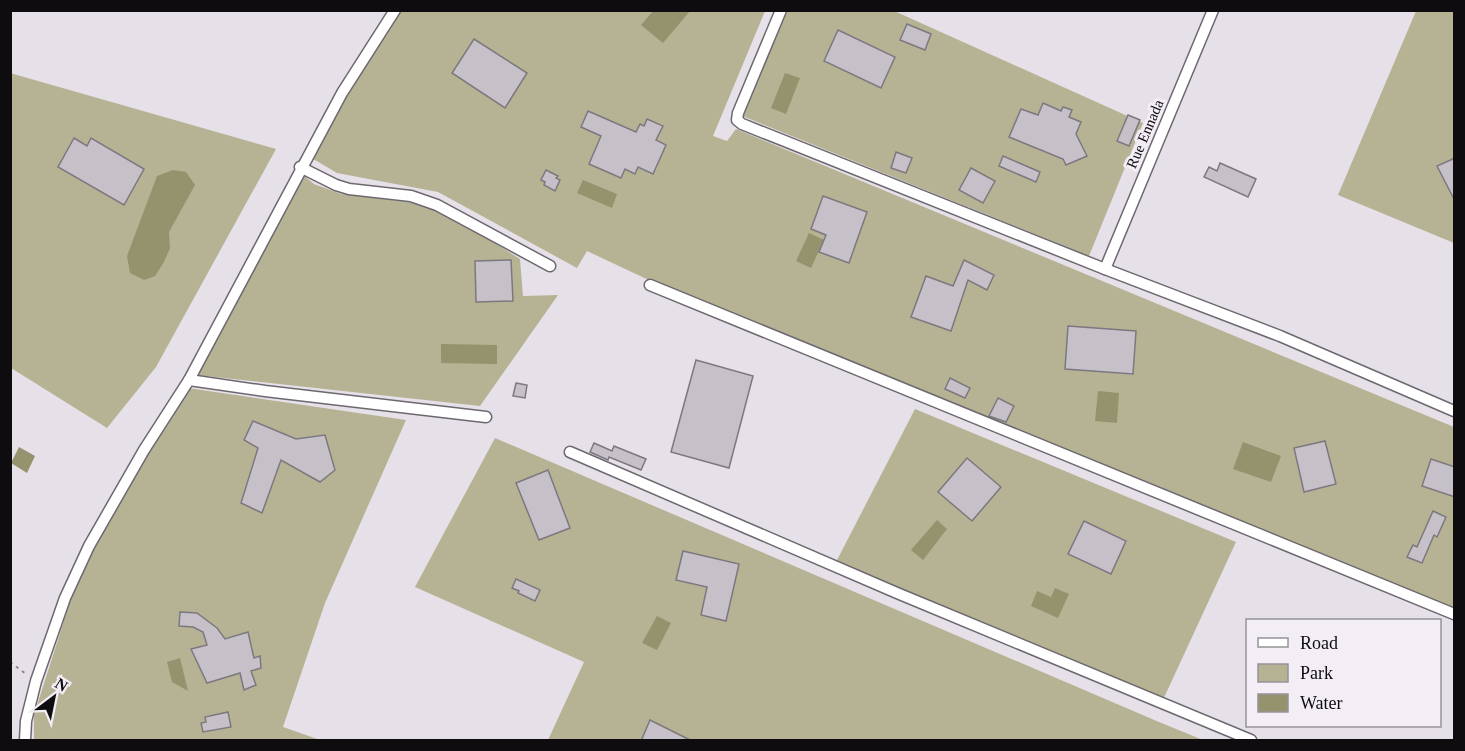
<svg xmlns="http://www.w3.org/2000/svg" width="1465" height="751" viewBox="0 0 1465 751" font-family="Georgia,serif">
	<rect width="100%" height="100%" fill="#e6e0e8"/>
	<g fill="#b5b394">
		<path d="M892,10L1143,123L1089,256L740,115L785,11Z"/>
		<path d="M399,11H765L713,136L727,141L736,129L1454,427V612L672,291L587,251L577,268L438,192L337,173L310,157L369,56Z"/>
		<path d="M1416,11H1454V243L1338,195Z"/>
		<path d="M10,73L276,149L156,367L107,428L11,368Z"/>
		<path d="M303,175L314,184L341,194L423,204L474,230L520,259L523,296L558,295L480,406L197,375Z"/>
		<path d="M188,388L406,420L325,603L283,727L320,740H34V715L89,542Z"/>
		<path d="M915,409L1236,542L1162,702L835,564Z"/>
		<path d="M495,438L1159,722L1203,740H548L584,662L415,587Z"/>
	</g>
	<g fill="#95926e">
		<path d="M653,11V10L690,11L663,43L641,25Z"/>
		<path d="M785,73L800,78L786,114L771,108Z"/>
		<path d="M173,170L186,172L195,185L169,232L170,248L164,262L155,276L144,280L130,273L127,256L157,176Z"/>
		<path d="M583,180L617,194L612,208L577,193Z"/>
		<path d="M809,233L824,240L811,268L796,261Z"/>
		<path d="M441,344L497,345V364L441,363Z"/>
		<path d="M1098,391L1119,393L1117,423L1095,421Z"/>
		<path d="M1243,442L1281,456L1271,482L1233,469Z"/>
		<path d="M19,447L35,456L27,473L11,463Z"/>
		<path d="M937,520L947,529L923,560L911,550Z"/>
		<path d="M1055,588L1069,594L1058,618L1031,606L1037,591L1051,597Z"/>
		<path d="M657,616L671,623L657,650L642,643Z"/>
		<path d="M180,658L188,691L172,682L167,662Z"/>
	</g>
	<g fill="#c6c0c8" stroke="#7d787f" stroke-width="1.5">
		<path d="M907,24L931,34L925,50L900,40Z"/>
		<path d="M838,30L895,57L881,88L824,61Z"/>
		<path d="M474,39L527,73L505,108L452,73Z"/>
		<path d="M1043,103L1061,111L1063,107L1072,110L1069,117L1081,122L1076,134L1087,156L1066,165L1063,159L1009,137L1021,109L1038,115Z"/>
		<path d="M588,111L636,132L640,124L644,126L647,119L663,126L656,140L666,145L653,174L638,167L635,174L625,169L621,178L589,164L601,136L581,127Z"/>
		<path d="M1128,115L1140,120L1129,146L1117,141Z"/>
		<path d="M74,138L87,146L91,138L144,169L124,205L58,167Z"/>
		<path d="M896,152L912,158L906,173L891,168Z"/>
		<path d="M1003,156L1040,172L1036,182L999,166Z"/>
		<path d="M1455,158V201L1437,166Z"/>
		<path d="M1220,163L1256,179L1248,197L1204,177L1209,167L1217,171Z"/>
		<path d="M971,168L995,181L983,203L959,190Z"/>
		<path d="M546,170L558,176L556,178L560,180L555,191L544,185L545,182L541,180Z"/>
		<path d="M823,196L867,212L849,263L819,252L826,235L811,229Z"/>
		<path d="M511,260L513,301L476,302L475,261Z"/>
		<path d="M964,260L994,275L987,290L968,280L951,331L911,317L926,276L953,286Z"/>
		<path d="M1068,326L1136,331L1133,374L1065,369Z"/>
		<path d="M696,360L753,376L729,468L671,452Z"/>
		<path d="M950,378L970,388L965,398L945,389Z"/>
		<path d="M516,383L527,385L525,398L513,396Z"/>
		<path d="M998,398L1014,406L1006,422L989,416Z"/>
		<path d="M253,421L296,439L325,435L335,470L320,482L281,460L262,513L241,503L258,448L244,440Z"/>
		<path d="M1325,441L1336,484L1304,492L1294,448Z"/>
		<path d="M594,443L612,451L614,446L646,459L641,470L609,457L608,460L590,452Z"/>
		<path d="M967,458L1001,487L972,521L938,492Z"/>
		<path d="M1431,459L1455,467V497L1422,486Z"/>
		<path d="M548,470L570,528L539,540L516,483Z"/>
		<path d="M1433,511L1446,517L1437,537L1434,535L1422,563L1407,557L1413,545L1417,547Z"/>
		<path d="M1084,521L1126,541L1111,574L1068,554Z"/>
		<path d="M683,551L739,564L726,621L701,615L707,587L676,580Z"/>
		<path d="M516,579L540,590L535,601L518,593L519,591L512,588Z"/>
		<path d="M180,612L197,613L217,628L225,639L248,632L254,658L260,656L261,668L251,671L256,685L244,690L240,673L207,683L191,649L207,645L203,632L193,627L179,626Z"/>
		<path d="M228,712L231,727L203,732L201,723L206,722L205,717Z"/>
		<path d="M650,720L692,741H641Z"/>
	</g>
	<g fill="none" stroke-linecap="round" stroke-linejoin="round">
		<defs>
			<g id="street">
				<path d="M781,10L738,113L737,120L742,124L1105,269L1280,336L1454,411"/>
				<path d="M300,167L336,185L349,189L411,196L437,205L550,266"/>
				<path d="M1105,269L1213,10"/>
				<path d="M650,285L1454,614"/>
				<path d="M189,380L265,391L486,417"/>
				<path d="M570,452L897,593L1251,740"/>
				<path d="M25,740L26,721L36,681L65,598L89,546L144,450L189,380L342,93L395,10"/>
			</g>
		</defs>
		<use href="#street" stroke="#6d686f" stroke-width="13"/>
		<path stroke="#8b878d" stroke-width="2" stroke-dasharray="3 4.5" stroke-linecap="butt" d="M10,662L26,674"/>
		<use href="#street" stroke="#fff" stroke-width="10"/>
	</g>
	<g text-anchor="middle" stroke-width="6" stroke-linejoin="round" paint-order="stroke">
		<g font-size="15" fill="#0e0c0f" stroke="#f3edf5">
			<text transform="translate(1145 134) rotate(-67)" y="5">Rue Ennada</text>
		</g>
	</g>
	<rect width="1465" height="751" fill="none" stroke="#0e0c0f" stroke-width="24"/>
	<rect x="1246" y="619" width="195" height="108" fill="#f3edf5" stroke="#979399" stroke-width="1.5"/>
	<rect x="1258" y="638" width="30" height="9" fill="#ffffff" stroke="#979399" stroke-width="1.5"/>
	<text x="1300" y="649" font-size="18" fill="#0e0c0f">Road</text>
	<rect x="1258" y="664" width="30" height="18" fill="#b5b394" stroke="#979399" stroke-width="1.5"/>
	<text x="1300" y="679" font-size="18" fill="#0e0c0f">Park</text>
	<rect x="1258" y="694" width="30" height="18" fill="#95926e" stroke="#979399" stroke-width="1.5"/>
	<text x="1300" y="709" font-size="18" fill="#0e0c0f">Water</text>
	<g transform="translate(54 697) rotate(32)" stroke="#f3edf5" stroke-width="4.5" paint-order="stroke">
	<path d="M0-4.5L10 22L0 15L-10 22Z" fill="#0e0c0f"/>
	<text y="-9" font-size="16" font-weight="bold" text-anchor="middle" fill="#0e0c0f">N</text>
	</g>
</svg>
